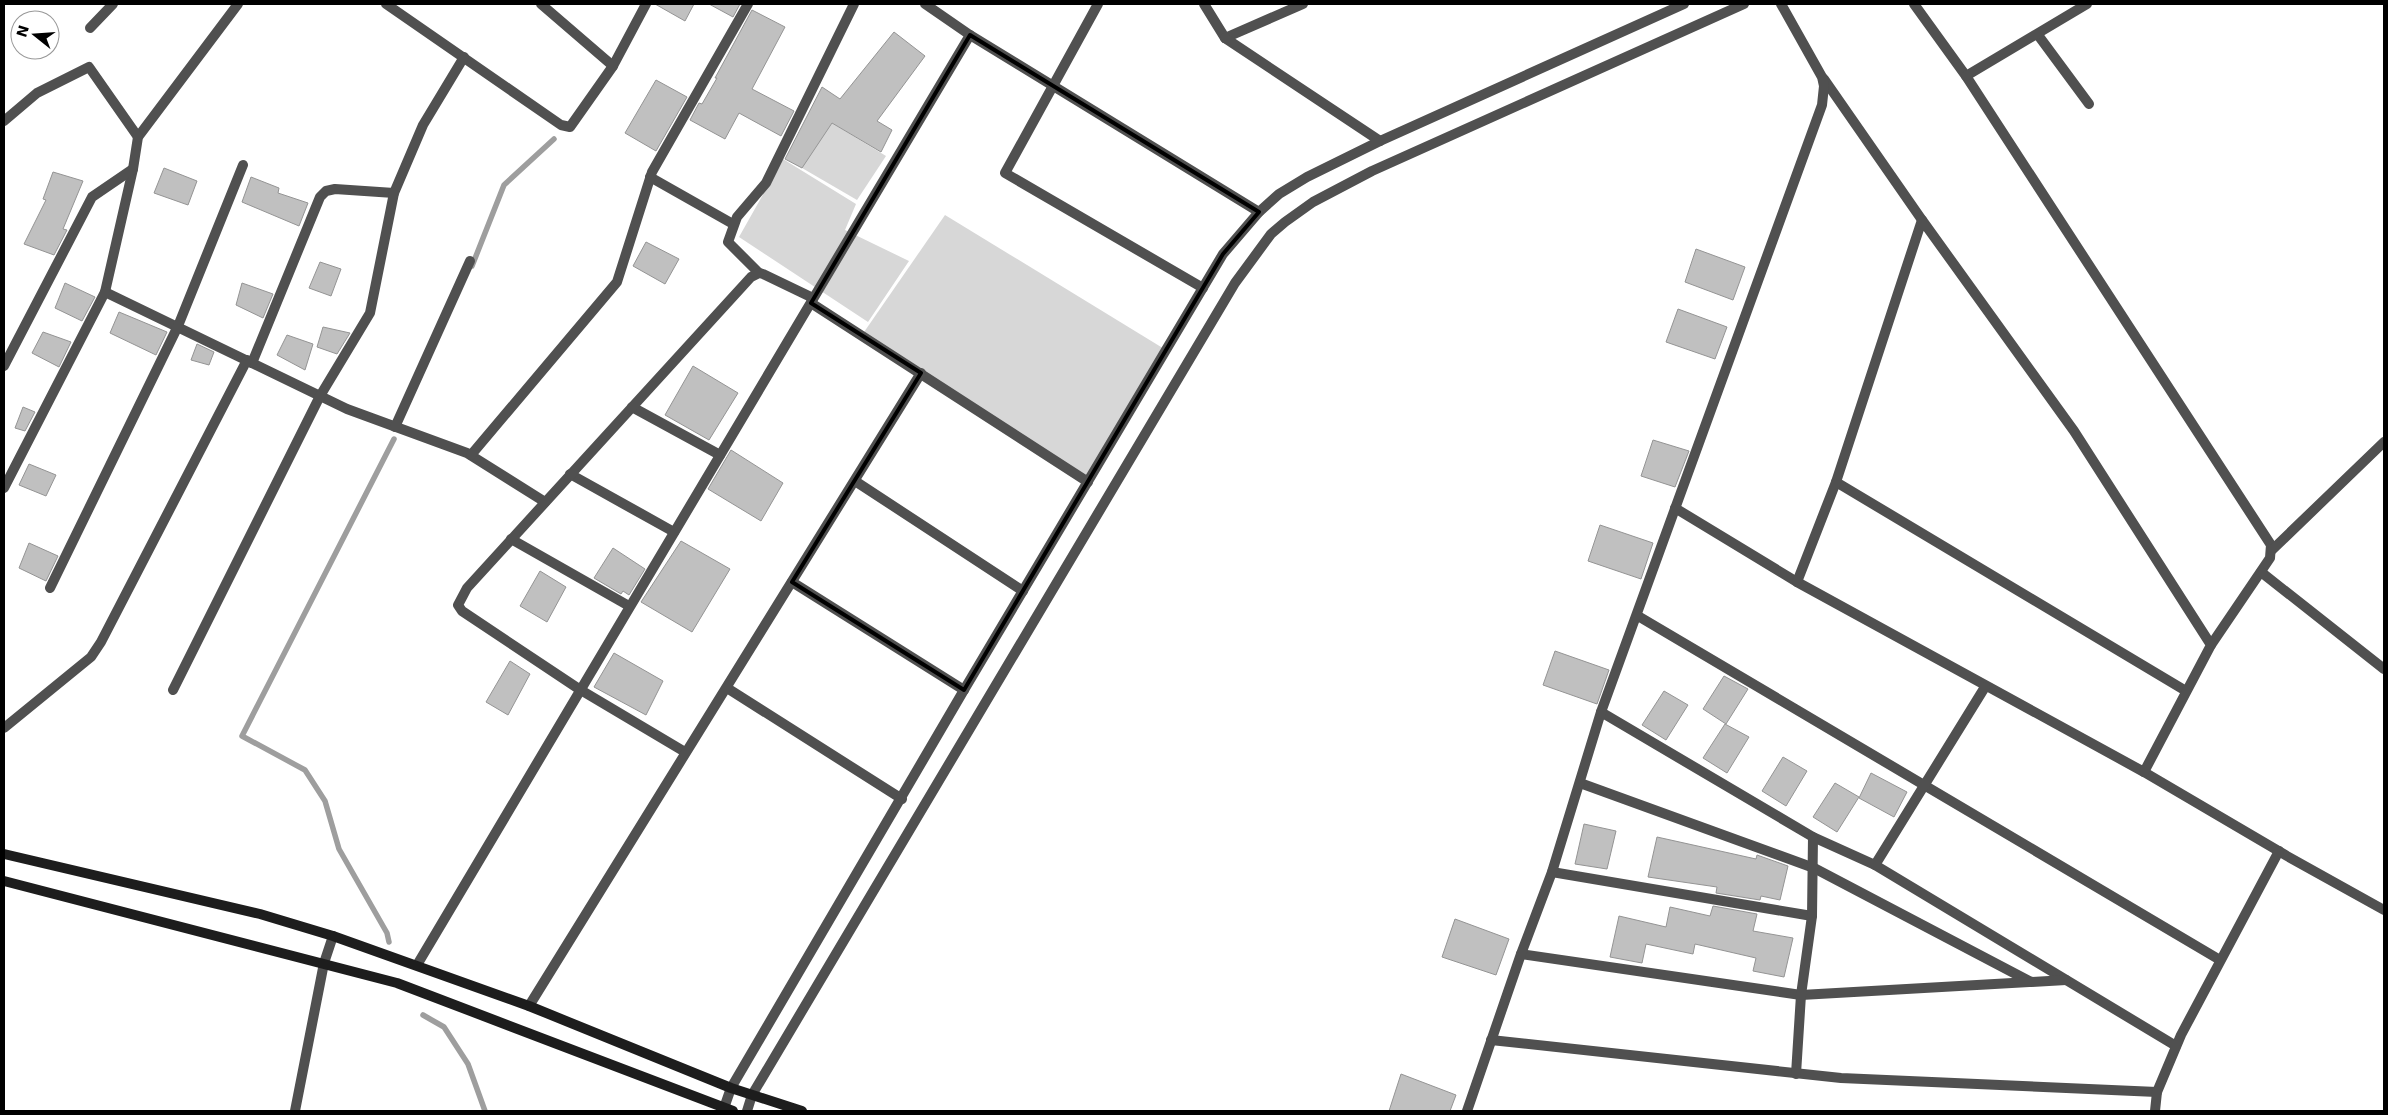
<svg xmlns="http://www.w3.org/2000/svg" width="2388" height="1115" viewBox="0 0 2388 1115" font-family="'DejaVu Sans',sans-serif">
	<rect width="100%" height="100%" fill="#fff"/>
	<g fill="#d7d7d7">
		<path d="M832,123L886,156L857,200L802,168Z"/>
		<path d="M783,159L856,204L845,230L909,261L868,322L739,237Z"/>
		<path d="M945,215L1166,350L1088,482L862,335Z"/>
	</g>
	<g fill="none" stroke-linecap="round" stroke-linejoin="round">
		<g stroke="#9e9e9e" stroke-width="5.5">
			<path d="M472,266L504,185L554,139"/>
			<path d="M389,942L387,933L339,849L325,801L305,770L242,736L394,439"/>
			<path d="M423,1015L444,1027L468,1064L485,1111"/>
		</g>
	</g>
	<g fill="#c0c0c0" stroke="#949494">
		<path d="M655,4H694L685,21Z"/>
		<path d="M709,4H740L733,17Z"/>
		<path d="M752,10L785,27L752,89L794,111L781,136L739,113L725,139L690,120L699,103L702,104L717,78H715Z"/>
		<path d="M894,32L925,56L877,121L892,130L881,152L832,123L802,168L785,159L822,87L840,99Z"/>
		<path d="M656,80L687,97L656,151L625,133Z"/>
		<path d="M164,168L197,181L188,205L154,193Z"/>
		<path d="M53,172L83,181L63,229L67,230L54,255L24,244L46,200L43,199Z"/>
		<path d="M251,177L279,188L278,193L308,203L299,226L242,202Z"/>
		<path d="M646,242L679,259L665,284L633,266Z"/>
		<path d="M1696,249L1745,267L1733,300L1685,282Z"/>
		<path d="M320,262L341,269L331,296L309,288Z"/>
		<path d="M65,283L95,297L82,321L55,308Z"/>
		<path d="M242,283L273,294L263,318L236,305Z"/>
		<path d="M1678,309L1727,327L1715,359L1666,342Z"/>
		<path d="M119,312L167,332L156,355L110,333Z"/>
		<path d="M323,327L350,333L337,354L317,347Z"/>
		<path d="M43,332L71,342L59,367L32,353Z"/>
		<path d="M287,335L313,344L305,370L277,355Z"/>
		<path d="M197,344L214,352L209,365L191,360Z"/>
		<path d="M693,366L738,393L709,440L665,415Z"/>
		<path d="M23,407L35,412L25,431L15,428Z"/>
		<path d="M1653,440L1689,451L1675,487L1641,476Z"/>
		<path d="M731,450L783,483L761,521L708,489Z"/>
		<path d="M29,464L56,475L46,496L19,485Z"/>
		<path d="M1600,525L1653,543L1641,579L1588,561Z"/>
		<path d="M681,541L730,569L692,632L641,602Z"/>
		<path d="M29,543L58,556L46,581L19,568Z"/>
		<path d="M613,548L645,569L629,595L623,591L621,594L594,578Z"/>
		<path d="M540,571L566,587L547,622L520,606Z"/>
		<path d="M1555,651L1609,670L1597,704L1543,685Z"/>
		<path d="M614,653L663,681L646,715L594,687Z"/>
		<path d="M510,661L530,674L508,715L486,702Z"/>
		<path d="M1724,676L1748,689L1726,724L1703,709Z"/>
		<path d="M1664,691L1688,705L1666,740L1642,725Z"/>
		<path d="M1725,724L1749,737L1727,773L1703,758Z"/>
		<path d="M1783,757L1807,771L1786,806L1762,791Z"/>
		<path d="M1871,773L1907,792L1894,817L1859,798Z"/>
		<path d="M1835,783L1859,797L1837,832L1813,817Z"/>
		<path d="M1584,824L1616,831L1607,869L1575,864Z"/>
		<path d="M1657,837L1756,859L1757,855L1788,866L1780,900L1761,896L1760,900L1716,893L1717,887L1648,877Z"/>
		<path d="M1713,906L1757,914L1753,931L1793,938L1784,977L1753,971L1756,958L1695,944L1693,954L1646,944L1642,963L1610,957L1619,916L1666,927L1670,907L1710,916Z"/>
		<path d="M1455,919L1509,939L1496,975L1442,957Z"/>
		<path d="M1401,1074L1456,1095L1450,1111H1389Z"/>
	</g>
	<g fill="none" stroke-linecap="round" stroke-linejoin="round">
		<path stroke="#505050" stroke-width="10" d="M295,1111L324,963L333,936"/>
		<g stroke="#505050" stroke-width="10">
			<path d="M238,4L138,137L133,169L105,292L347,409L467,453L545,502"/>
			<path d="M386,4L561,125L570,127L613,66L646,4"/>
			<path d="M541,4L613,66"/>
			<path d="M925,4L970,35L1259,212"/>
			<path d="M1098,4L1005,173L1203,288"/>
			<path d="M1204,4L1225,38L1303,4"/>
			<path d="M1914,4L1966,76L2271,545L2270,558L2211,645"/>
			<path d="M90,28L113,4"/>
			<path d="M2038,35L2089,104"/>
			<path d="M1225,38L1380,141"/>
			<path d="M1966,76L2087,4"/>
			<path d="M1824,79L1922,220"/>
			<path d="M4,121L37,93L89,67L138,137"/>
			<path d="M650,177L733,224"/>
			<path d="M759,273L728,242L737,217L766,183L854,4"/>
			<path d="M811,303L1088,482"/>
			<path d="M252,363L320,197L326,191L335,189L394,193"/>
			<path d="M4,366L92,197L133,169"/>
			<path d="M632,407L720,455"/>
			<path d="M395,427L470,261"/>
			<path d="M471,455L617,282L652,172L748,4"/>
			<path d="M570,474L674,532"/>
			<path d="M855,481L1023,591"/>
			<path d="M1836,482L2186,691"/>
			<path d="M4,488L105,292"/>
			<path d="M1675,508L1797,582L2144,772L2287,856L2384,910"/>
			<path d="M511,539L629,606"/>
			<path d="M2272,550L2384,442"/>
			<path d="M2261,572L2384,669"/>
			<path d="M792,582L964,690"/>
			<path d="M1797,582L1836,482L1922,220L2074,431L2211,645L2144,772"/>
			<path d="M50,588L178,326L243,165"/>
			<path d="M1638,616L2220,960"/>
			<path d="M727,688L902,799"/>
			<path d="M173,690L320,396L370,313L394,193L423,125L464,57"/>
			<path d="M1601,712L1813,837L1875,865L2176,1046"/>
			<path d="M4,728L91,657L101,642L247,360"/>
			<path d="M685,752L579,689L462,611L458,605L467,588L751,277L759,273L763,274L813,298"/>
			<path d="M1580,783L1814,868L2031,982"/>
			<path d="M1875,865L1985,687"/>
			<path d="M1552,872L1812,916"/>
			<path d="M1521,954L1801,995L2066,980"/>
			<path d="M417,965L970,35"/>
			<path d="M529,1006L921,373"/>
			<path d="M1491,1040L1841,1078L2157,1092"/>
			<path d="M1796,1074L1801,995L1812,916L1813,837"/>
			<path d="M1467,1111L1521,954L1552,872L1601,712L1822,105L1824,86L1822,77L1781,4"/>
			<path d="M2155,1111L2157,1092L2181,1035L2279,851"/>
		</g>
		<g stroke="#505050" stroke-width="10">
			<path d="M724,1108L731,1088L964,690L1223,254L1259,212L1279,194L1307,177L1380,141L1684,4"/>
			<path d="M747,1111L752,1095L1235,283L1271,234L1285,222L1313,202L1372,171L1744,4"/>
		</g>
		<g stroke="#1d1d1d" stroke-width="10">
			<path d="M4,854L260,914L333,936L529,1006L731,1088L802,1111"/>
			<path d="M4,881L397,983L733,1111"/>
		</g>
	</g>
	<path fill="none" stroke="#000" stroke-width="4" stroke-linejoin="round" d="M970,35L1259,212L1223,254L964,690L792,582L921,373L811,303Z"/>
	<rect width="2388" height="1115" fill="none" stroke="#000000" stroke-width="10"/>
	<g transform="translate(35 35) rotate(287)"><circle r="24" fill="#ffffff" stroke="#999999"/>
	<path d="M0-4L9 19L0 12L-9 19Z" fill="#000000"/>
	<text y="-8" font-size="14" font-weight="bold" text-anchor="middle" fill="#000000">N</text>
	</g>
</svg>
